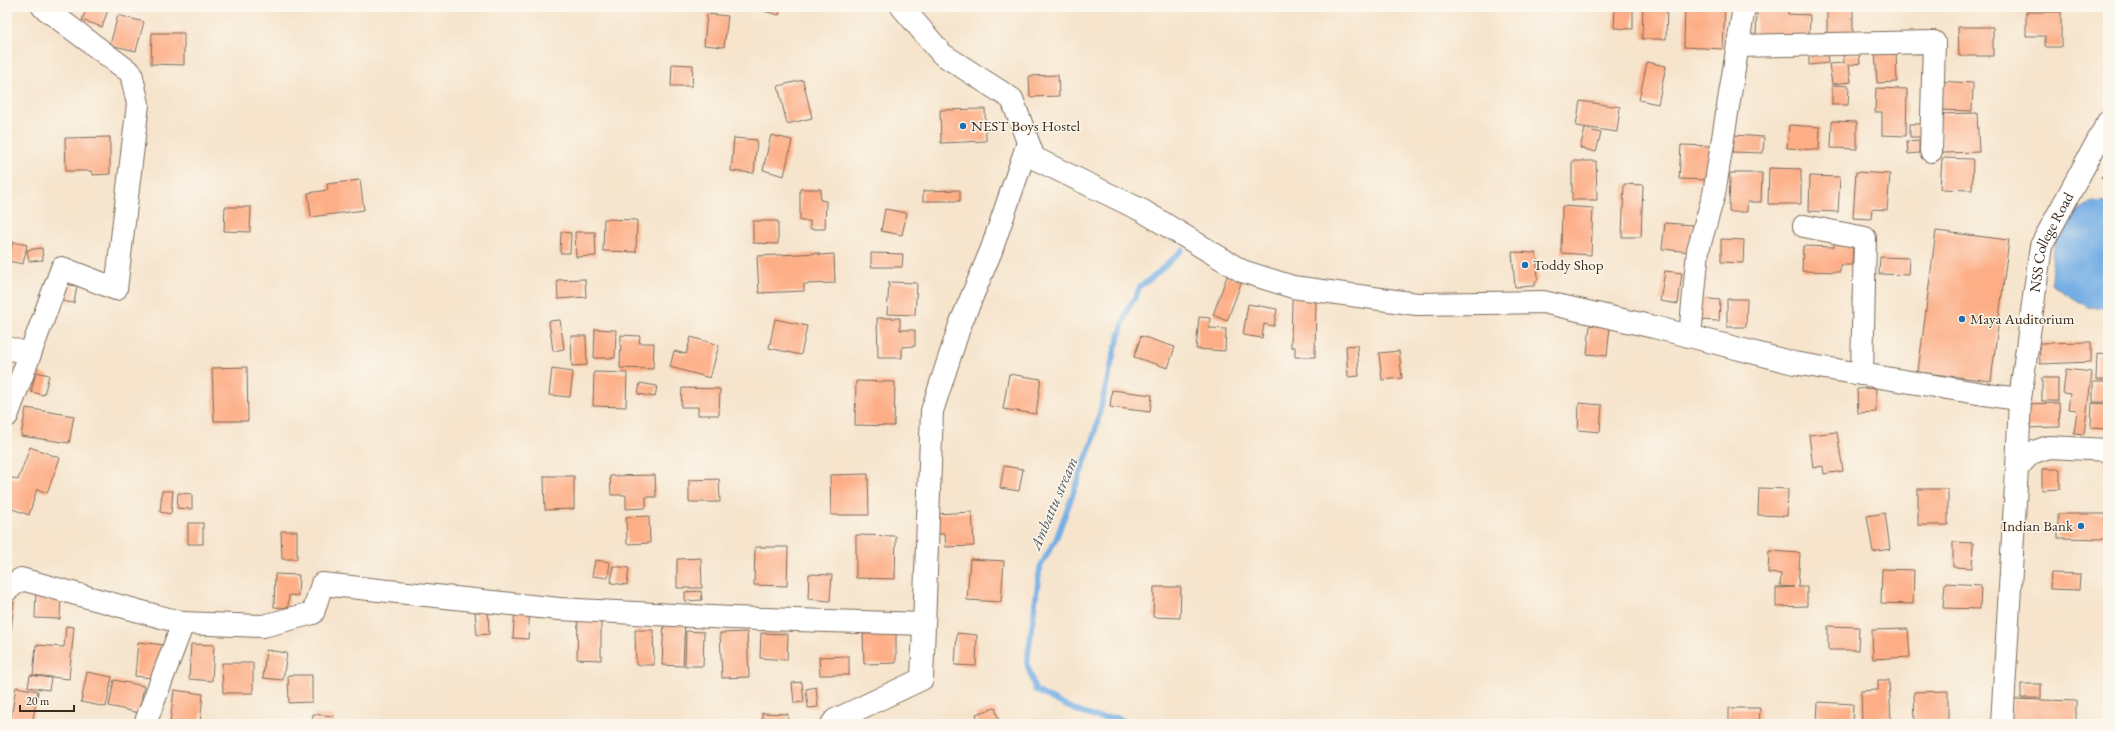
<svg xmlns="http://www.w3.org/2000/svg" width="2115" height="731" viewBox="0 0 2115 731" font-family="'EB Garamond',serif">
	<rect width="100%" height="100%" fill="#fbf7ec"/>
	<filter id="ink" filterUnits="userSpaceOnUse"><feTurbulence type="fractalNoise" baseFrequency=".025" numOctaves="2"/><feDisplacementMap in="SourceGraphic" scale="8" xChannelSelector="R" yChannelSelector="G"/><feConvolveMatrix kernelMatrix="1 2 1 2 8 2 1 2 1" color-interpolation-filters="sRGB"/></filter>
	<filter id="wash" filterUnits="userSpaceOnUse"><feTurbulence type="fractalNoise" baseFrequency=".012" numOctaves="4" result="noise"/><feDisplacementMap in="SourceGraphic" scale="16" xChannelSelector="R" yChannelSelector="G"/><feGaussianBlur stdDeviation="0.9" result="paint"/><feColorMatrix in="noise" values="0 0 0 0 0 0 0 0 0 0 0 0 0 0 0 0 0 1.4 0 .05"/><feComposite in="paint" operator="in"/></filter>
	<g filter="url(#wash)">
		<rect width="100%" height="100%" fill="#f6e4cc"/>
		<path fill="#75aee5" stroke="#586c82" d="M2092,202L2108,203V308L2088,307L2051,284C2052,245 2055,221 2092,202Z"/>
		<g fill="none" stroke-linecap="round" stroke-linejoin="round">
			<path stroke="#75aee5" stroke-width="5.5" d="M1127,724C1116,712 1109,720 1096,717C1075,712 1054,700 1035,690L1027,663L1040,567L1056,539L1093,440L1114,353L1128,308L1135,298L1140,286L1151,279L1182,250"/>
		</g>
		<g id="blocks">
			<g fill="#fdae86">
				<path d="M87,7H109L102,27L82,20Z"/>
				<path d="M761,7H781L779,15L760,10Z"/>
				<path d="M1615,7H1633V29L1614,28Z"/>
				<path d="M1643,7H1667L1666,39H1642Z"/>
				<path d="M1685,7H1725L1723,49L1684,47Z"/>
				<path d="M1757,7H1788V14L1810,15L1809,40L1756,38Z"/>
				<rect x="1827" y="7" width="26" height="27"/>
				<path d="M2026,12H2061V47H2045V36H2026Z"/>
				<path d="M707,14L728,16L724,47L704,45Z"/>
				<path d="M118,15L144,22L136,51L110,45Z"/>
				<path d="M1958,27H1993V56H1959Z"/>
				<path d="M152,33H184V65L151,64Z"/>
				<path d="M1896,49L1897,82L1877,83L1875,50Z"/>
				<path d="M1827,53L1828,63L1809,65V54Z"/>
				<path d="M1859,54L1860,63L1849,65L1851,82L1832,84L1829,64L1844,63L1843,55Z"/>
				<path d="M1647,62L1666,66L1658,104L1639,100Z"/>
				<path d="M672,64L693,65L692,86H671Z"/>
				<path d="M1058,75L1059,96L1030,97L1029,76Z"/>
				<path d="M803,80L812,118L787,124L778,86Z"/>
				<path d="M1937,81L1973,83L1972,111L1937,110Z"/>
				<path d="M1832,85L1849,86L1848,105H1832Z"/>
				<path d="M1876,88L1907,89L1906,136L1882,135V112H1875Z"/>
				<path d="M1580,101L1620,107L1617,132L1576,126Z"/>
				<path d="M985,109L986,141L941,143L940,110Z"/>
				<path d="M1977,113L1979,152L1943,153L1942,137L1937,114Z"/>
				<path d="M1832,121L1857,122V149L1831,148Z"/>
				<path d="M1910,124H1921L1922,137H1910Z"/>
				<path d="M1789,125L1820,127L1819,150L1787,148Z"/>
				<path d="M1585,129L1601,133L1596,152L1580,148Z"/>
				<path d="M771,135L792,140L784,176L763,170Z"/>
				<path d="M1734,135L1764,137L1763,153L1733,152Z"/>
				<path d="M110,137V174L93,175L92,171H66L65,138Z"/>
				<path d="M734,138L757,140L754,173L731,171Z"/>
				<path d="M1919,140V153L1908,154L1907,141Z"/>
				<path d="M1681,145L1712,146L1711,180L1679,179Z"/>
				<path d="M1942,158L1973,159L1972,190L1940,189Z"/>
				<path d="M1572,161H1596L1597,200H1572Z"/>
				<path d="M1769,168L1801,169V204H1768Z"/>
				<path d="M1856,172L1890,174L1887,210L1872,209L1871,219L1853,218Z"/>
				<path d="M1730,173H1762L1761,202H1747V212H1729Z"/>
				<path d="M1810,176L1840,177L1838,212L1809,211Z"/>
				<path d="M360,180L364,210L311,217L308,193L328,190L327,184Z"/>
				<path d="M1624,184L1643,185L1641,237H1622Z"/>
				<path d="M800,189H821L820,200L826,201L825,229H810V221H800Z"/>
				<path d="M960,190V201H923V191Z"/>
				<path d="M1562,206L1593,208L1591,255L1561,253Z"/>
				<path d="M225,207H251L250,232L224,231Z"/>
				<path d="M885,209L907,213L902,235L881,231Z"/>
				<path d="M604,219L637,220L636,252L603,251Z"/>
				<path d="M753,221H778V244L753,243Z"/>
				<path d="M1665,223L1693,225L1691,252L1662,249Z"/>
				<path d="M1936,231L2009,240L1991,381L1918,372Z"/>
				<path d="M561,232L571,233L570,253H560Z"/>
				<path d="M575,232H595L596,256L576,257Z"/>
				<path d="M1721,239L1744,240L1743,263L1721,262Z"/>
				<path d="M1834,240H1853L1852,265H1840V272L1802,271L1803,246L1834,247Z"/>
				<path d="M13,242L27,245L23,264L8,261Z"/>
				<path d="M42,248L43,260L29,261L27,250Z"/>
				<path d="M1512,252L1536,253L1538,278L1534,286L1515,287Z"/>
				<path d="M819,253V255L834,254L835,283L804,284V291L759,293L757,256Z"/>
				<path d="M871,253L903,254L902,267H871Z"/>
				<path d="M1880,257L1909,258L1908,275L1879,274Z"/>
				<path d="M1665,271L1682,273L1678,304L1660,301Z"/>
				<path d="M1227,276L1242,281L1227,321L1213,315Z"/>
				<path d="M585,279L586,297L558,299L557,280Z"/>
				<path d="M889,282L917,283L915,315L887,314Z"/>
				<path d="M63,284L77,286L74,303L61,301Z"/>
				<path d="M1292,297H1316L1315,357H1295V347H1291Z"/>
				<path d="M1700,298L1720,300L1719,321L1699,320Z"/>
				<path d="M1727,299H1747L1746,327H1727Z"/>
				<path d="M1248,304L1277,309L1274,326L1264,324L1262,338L1243,335Z"/>
				<path d="M1199,317L1210,318L1209,328L1226,329L1225,351L1196,349Z"/>
				<path d="M877,318H900V330H915V346L902,347V358H878Z"/>
				<path d="M775,319L807,326L801,355L769,348Z"/>
				<path d="M560,320L564,349L553,351L549,321Z"/>
				<path d="M1590,325L1610,327L1607,356L1587,354Z"/>
				<path d="M595,329L616,330L615,358H594Z"/>
				<path d="M621,335L640,336L639,343H654L653,369L620,368Z"/>
				<path d="M571,336H586L587,365L572,366Z"/>
				<path d="M1141,336L1175,347L1168,368L1134,357Z"/>
				<path d="M691,337L719,345L710,378L670,367L674,351L686,354Z"/>
				<path d="M2091,342V362L2040,364L2039,343Z"/>
				<path d="M1357,345L1359,376L1348,377L1346,346Z"/>
				<path d="M1399,351L1402,378L1382,380L1379,353Z"/>
				<path d="M2097,354L2108,355V380H2096Z"/>
				<path d="M247,367L248,421H214L212,368Z"/>
				<path d="M552,369L573,372L570,397L549,395Z"/>
				<path d="M2066,369L2092,372L2084,434L2074,433L2077,410L2068,409L2070,394L2063,393Z"/>
				<path d="M36,372L49,375L44,395L31,392Z"/>
				<path d="M594,372L627,373L626,407L593,406Z"/>
				<path d="M1009,374L1041,379L1036,414L1003,409Z"/>
				<rect x="2042" y="378" width="16" height="23"/>
				<path d="M856,381L895,382L894,426L855,425Z"/>
				<rect x="2093" y="382" width="15" height="20"/>
				<path d="M640,383L657,386L655,397L638,394Z"/>
				<path d="M682,388L720,389L719,415H698V407H681Z"/>
				<path d="M1876,388V412L1858,413L1857,389Z"/>
				<path d="M1112,390L1152,395L1150,412L1110,407Z"/>
				<path d="M1579,403L1602,405L1600,432L1578,430Z"/>
				<path d="M2059,403L2060,427L2024,428V404Z"/>
				<path d="M2092,403L2108,404V429L2091,428Z"/>
				<path d="M26,408L74,416L69,443L21,436Z"/>
				<path d="M1837,432L1843,471L1824,474L1823,466L1813,468L1809,435Z"/>
				<path d="M30,447L60,458L47,493L37,489L29,515L7,507V476L18,480Z"/>
				<rect x="2105" y="457" width="3" height="16"/>
				<path d="M1004,466L1023,469L1019,491L1000,488Z"/>
				<path d="M2042,469H2060V489L2042,490Z"/>
				<path d="M868,474L869,515H831L830,475Z"/>
				<path d="M655,475L656,497H646V508L626,509V495H611L610,476Z"/>
				<path d="M544,476H574V509L545,510Z"/>
				<path d="M719,479L720,502H689V480Z"/>
				<path d="M1759,488L1788,489L1787,516L1758,515Z"/>
				<rect x="1918" y="489" width="30" height="36"/>
				<path d="M162,491H173L171,514L160,512Z"/>
				<path d="M178,493L192,494V509L177,508Z"/>
				<path d="M972,512L974,546L946,547L945,534H936L935,514Z"/>
				<path d="M1885,513L1890,549L1873,552L1867,516Z"/>
				<path d="M2058,514H2105V539L2058,538Z"/>
				<path d="M649,516L650,543L627,544L626,517Z"/>
				<rect x="188" y="523" width="15" height="21"/>
				<path d="M281,531H297V559H282Z"/>
				<path d="M856,535L896,536L895,579L856,578Z"/>
				<path d="M1953,542L1973,543L1972,568L1953,567Z"/>
				<path d="M755,547H788L787,586L754,585Z"/>
				<path d="M1769,551L1800,553L1798,587H1807V606L1776,607V588L1794,587L1780,586L1781,574L1768,573Z"/>
				<path d="M701,558L702,588H677V559Z"/>
				<path d="M970,559L1004,561L1001,602L967,600Z"/>
				<path d="M595,560L610,562L608,578L592,576Z"/>
				<path d="M613,566L629,568L627,585L611,583Z"/>
				<path d="M1882,569L1914,570L1913,604L1881,603Z"/>
				<path d="M2051,573L2080,574L2079,590L2050,589Z"/>
				<path d="M275,574L299,575L298,596L289,595L288,608L274,607Z"/>
				<path d="M809,574L832,575L830,601L808,599Z"/>
				<path d="M1945,583L1981,585L1980,609L1943,608Z"/>
				<path d="M1154,587H1181L1180,618L1153,617Z"/>
				<path d="M36,591L61,592L60,619L35,618Z"/>
				<path d="M701,591L702,600L685,601V592Z"/>
				<path d="M7,602H14L11,632H7Z"/>
				<path d="M515,606L530,607L528,639L513,638Z"/>
				<path d="M488,611L489,634L477,635L475,612Z"/>
				<path d="M664,617L685,618L683,666L662,665Z"/>
				<path d="M578,618H601V660L577,659Z"/>
				<path d="M66,626L74,627L69,679L33,675L36,645L64,647Z"/>
				<path d="M1828,626L1859,627L1858,650H1828Z"/>
				<path d="M1908,629L1910,657L1873,659L1872,630Z"/>
				<path d="M635,630H653L654,665H636Z"/>
				<path d="M686,631L704,632L703,666H685Z"/>
				<path d="M747,632L749,677L722,678L720,633Z"/>
				<path d="M761,633L788,634L787,660L760,658Z"/>
				<path d="M896,633V663L864,664L863,634Z"/>
				<path d="M957,633L977,635L976,666L955,665Z"/>
				<path d="M138,642L165,645L160,679L135,676Z"/>
				<path d="M191,644L214,645L212,681L189,679Z"/>
				<path d="M266,650L287,653L283,680L263,678Z"/>
				<path d="M849,656V675H820L819,657Z"/>
				<path d="M222,663H253V693H223Z"/>
				<path d="M87,672L112,677L106,707L81,702Z"/>
				<path d="M30,675L51,678L49,690L28,687Z"/>
				<path d="M288,675H312V702L289,703Z"/>
				<path d="M114,680L144,686L139,713L109,706Z"/>
				<path d="M1878,680H1889L1891,724H1862L1861,691L1878,690Z"/>
				<path d="M802,682L804,702L794,703L792,683Z"/>
				<rect x="2021" y="684" width="20" height="14"/>
				<path d="M16,687L38,691L32,724H10Z"/>
				<path d="M816,687L818,707L808,708L806,689Z"/>
				<path d="M174,690L203,694L200,724L170,723Z"/>
				<path d="M1948,691V724H1915L1914,692Z"/>
				<path d="M2012,699L2076,701V724H2011Z"/>
				<path d="M1818,702L1853,704L1852,724H1817Z"/>
				<path d="M995,708L1000,724H979L976,714Z"/>
				<path d="M1729,708H1760L1759,724H1729Z"/>
				<path d="M762,713L788,714L787,724H762Z"/>
				<path d="M313,714L334,716L333,724H312Z"/>
				<path d="M1032,720L1060,721V724H1032Z"/>
			</g>
		</g>
	</g>
	<g filter="url(#ink)">
		<use href="#blocks" fill-opacity="0" stroke="#7c6b5b" stroke-width="1"/>
		<g fill="none" stroke-linecap="round" stroke-linejoin="round">
			<defs>
				<g id="minor">
					<path d="M902,7L942,54L1012,99L1034,158L1143,211L1242,271L1293,287L1417,304L1543,302L1654,327L1794,363L1996,396L2020,399"/>
					<path d="M1738,46L1934,42L1931,151"/>
					<path d="M1804,226L1865,238L1862,374"/>
					<path d="M1690,336L1698,250L1714,194L1744,7"/>
					<path d="M7,348L30,354"/>
					<path d="M7,416L62,268L116,289L138,104L131,73L43,7"/>
					<path d="M7,590L21,579L183,623L263,626L313,613L322,584L559,609L731,618L924,624"/>
					<path d="M145,724L183,623"/>
					<path d="M832,724L835,720L922,679L932,411L960,325L991,251L1028,143"/>
				</g>
				<g id="major">
					<path id="s1" d="M2017,468L2020,399L2041,246L2108,122"/>
					<path d="M2002,724L2017,468L2031,453L2049,447L2108,450"/>
				</g>
			</defs>
			<use href="#minor" stroke="#7c6b5b" stroke-width="24"/>
			<use href="#major" stroke="#7c6b5b" stroke-width="24"/>
			<path stroke="#7c6b5b" stroke-width="2.5" stroke-dasharray="3 3" stroke-linecap="butt" d="M2101,177L2108,178"/>
			<use href="#minor" stroke="#fff" stroke-width="22"/>
			<use href="#major" stroke="#fff" stroke-width="22"/>
		</g>
	</g>
	<g fill="#1f6fb2" stroke="#fbf7ec" stroke-width="1.5">
		<circle cx="963" cy="126" r="4"/>
		<circle cx="1525" cy="265" r="4"/>
		<circle cx="1962" cy="319" r="4"/>
		<circle cx="2081" cy="526" r="4"/>
	</g>
	<g text-anchor="middle" stroke-width="3" stroke-linejoin="round" paint-order="stroke">
		<g font-size="15" fill="#3b2a1e" stroke="#fbf7ec" text-anchor="start">
			<text x="971" y="131">NEST Boys Hostel</text>
			<text x="1533" y="270">Toddy Shop</text>
			<text x="1970" y="324">Maya Auditorium</text>
			<text x="2073" y="531" text-anchor="end">Indian Bank</text>
		</g>
		<g font-size="15" fill="#3b2a1e" stroke="#fbf7ec">
			<text dy="5" stroke="none"><textPath href="#s1" startOffset="230">NSS College Road</textPath></text>
		</g>
		<g font-size="16" font-style="italic" fill="#4f5864" stroke="#fbf7ec">
			<text transform="translate(1053 503) rotate(-67)" y="6">Ambattu stream</text>
		</g>
	</g>
	<rect width="2115" height="731" fill="none" stroke="#fbf7ec" stroke-width="24"/>
	<path d="M20 705v6h54v-6" fill="none" stroke="#3b2a1e" stroke-width="2"/>
	<text x="26" y="705" font-size="12" fill="#3b2a1e" stroke="#fbf7ec" stroke-width="3" paint-order="stroke">20 m</text>
</svg>
